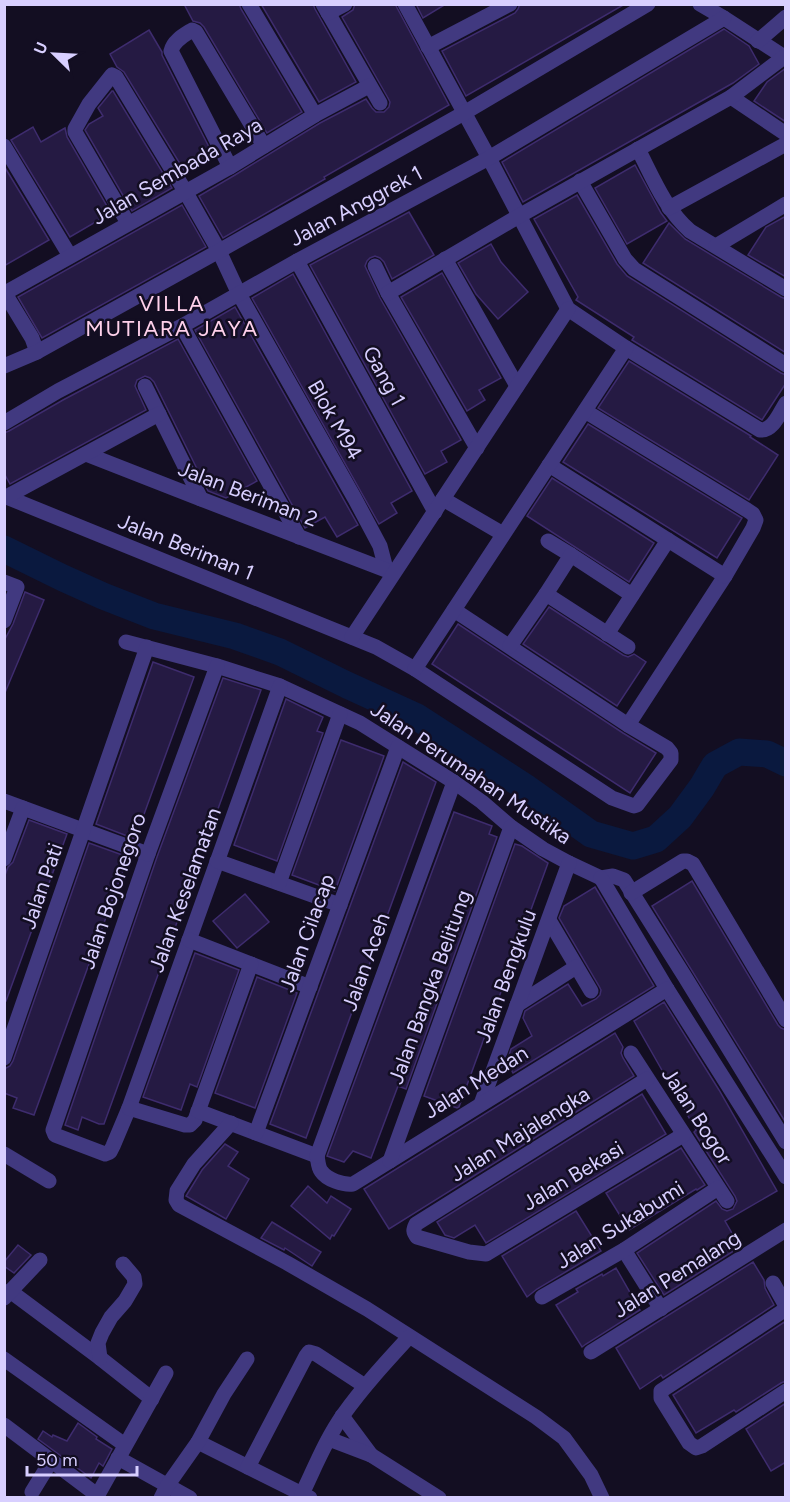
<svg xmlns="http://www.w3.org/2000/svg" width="790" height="1502" viewBox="0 0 790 1502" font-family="Figtree,sans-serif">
	<rect width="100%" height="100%" fill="#130e22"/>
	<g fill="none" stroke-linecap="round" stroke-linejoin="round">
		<path stroke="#0a193f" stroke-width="27" d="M4,549L63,578L103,596L154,616L235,636L280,652L347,685L417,717L525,787L591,834L633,846L656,839L680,817L702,787L715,765L739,752L767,754L786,763"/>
	</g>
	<g fill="#251a43" stroke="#3e2c6e" stroke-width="1.5">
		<path d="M184,4H239L241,9L302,112L267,133L204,27L200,23L193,21Z"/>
		<path d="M261,4H313L315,9L356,82L319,102Z"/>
		<path d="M355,4H395L449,105L324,177L325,179L223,238L199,196L235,175L320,123L366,99L372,108L376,112H384L389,107L390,102L388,98L342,17L353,10Z"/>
		<path d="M416,4H446L423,18Z"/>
		<path d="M520,4H625L466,96L442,51L515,13L518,9Z"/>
		<path d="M724,29L749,46L759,64L733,83L523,202L502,162Z"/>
		<path d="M149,30L162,52V55L213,155L185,172L124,72L117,67L110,54Z"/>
		<path d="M786,68V122L754,101L767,82Z"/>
		<path d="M112,91H113L172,188L132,211L85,130L89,124L103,116L98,108Z"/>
		<path d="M33,127L41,142L65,128L67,137L111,213L70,237L11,140Z"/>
		<path d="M635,165L661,213L667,221L627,244L595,188Z"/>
		<path d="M4,166L49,240L4,266Z"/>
		<path d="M577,195L617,264L627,276L781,373L786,375V383L762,420L632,340L634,337L576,300L578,297L534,219Z"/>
		<path d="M182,205L206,247L42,338L18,297Z"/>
		<path d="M409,212L434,255L392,279L384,262L380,258L375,256L370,258L367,261L365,266L380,298L461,440L441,451L447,462L425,474L310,265Z"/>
		<path d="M786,216V277L748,255L766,227Z"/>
		<path d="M669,223L685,239L781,297L786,299V353L643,263Z"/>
		<path d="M491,244L501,262L528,292L498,319L476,294L458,263Z"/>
		<path d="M442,273L501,378L479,390L485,400L467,411L401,297Z"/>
		<path d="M293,274L412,491L391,503L397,513L379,524L252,298Z"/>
		<path d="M235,307L358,525L337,537L325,517L305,528L195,330Z"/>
		<path d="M178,339L257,481L226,498L208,491L154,382L150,378L145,376L137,380L135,386L146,410L10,484L4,473V433L9,431L63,400Z"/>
		<path d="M629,361L751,436L750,437L778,455L749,500L598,408Z"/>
		<path d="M588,424L742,518L717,558L563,462Z"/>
		<path d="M552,478L654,543L629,582L527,516Z"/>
		<path d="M25,592L44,600L4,695V641L13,624Z"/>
		<path d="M549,607L623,655L628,657L634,654L646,662L617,706L523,644Z"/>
		<path d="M458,624L623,733L656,753L630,793L432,664Z"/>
		<path d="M153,662L194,677L135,839L96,824Z"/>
		<path d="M223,678L261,690L104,1124H99L82,1117L78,1130L65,1125L157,857Z"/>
		<path d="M286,699L323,717L317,731L323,733L277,861L234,845Z"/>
		<path d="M341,740L384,756L335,891L292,875Z"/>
		<path d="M403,762L436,782L306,1138L270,1124Z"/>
		<path d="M454,812L492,826L489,834L497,837L406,1089L398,1086L371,1158L353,1151L344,1162L327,1156Z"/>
		<path d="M29,820L67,834L6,1001H4V878L8,867L13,862Z"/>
		<path d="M89,843L128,857L34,1115L13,1108L17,1098L4,1093V1071L6,1068L10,1066L13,1061Z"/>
		<path d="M515,844L522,846L548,863L459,1107L457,1108L424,1096Z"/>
		<path d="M692,881L778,1025L781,1028L786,1030V1123L652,906Z"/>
		<path d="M595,887L654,986L513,1073L507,1062L511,1049L532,1036L523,1018L525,1011L568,984L582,1006L596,999L600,995L601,990L599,986L559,918L564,906Z"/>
		<path d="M245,894L269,922L237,948L213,921Z"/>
		<path d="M195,953L239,970L197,1087L190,1084L181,1110L143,1097Z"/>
		<path d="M257,977L297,993L255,1108L215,1093Z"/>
		<path d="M664,1002L719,1090L777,1191L725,1221L740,1247L664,1295L637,1253L716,1201L722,1209L727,1211L733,1209L737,1201L735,1196L694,1132L696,1130L634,1021Z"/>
		<path d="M615,1033L623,1047L621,1053L623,1058L634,1076L389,1229L364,1189Z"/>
		<path d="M642,1094L666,1134L486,1243L475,1225L454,1238L445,1235L437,1222Z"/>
		<path d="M225,1144L238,1152L228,1166L249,1179L226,1219L186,1196L202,1170Z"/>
		<path d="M681,1148L705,1185L697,1190L696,1189L629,1230L606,1193Z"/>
		<path d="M308,1186L327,1203L331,1196L351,1209L334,1236L332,1235L330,1239L291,1206Z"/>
		<path d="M576,1211L601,1251L537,1289L527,1297L502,1256Z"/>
		<path d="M272,1222L321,1252L312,1266L285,1248L284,1250L261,1238Z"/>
		<path d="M18,1245L31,1255L14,1273L4,1266V1262Z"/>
		<path d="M753,1262L764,1280L765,1288L774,1305L663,1378L661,1375L640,1389L616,1348Z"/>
		<path d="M616,1268L640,1310L586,1344L582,1347L556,1305L578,1292L576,1289L602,1274L603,1276Z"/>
		<path d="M786,1321V1381L781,1383L736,1412L734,1410L696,1433L673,1395Z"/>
		<path d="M786,1403V1462L771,1471L746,1429Z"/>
		<path d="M78,1423L97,1437L96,1439L112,1449L103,1466L99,1463L91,1478L38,1439L43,1431L52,1437L53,1435L67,1441Z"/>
	</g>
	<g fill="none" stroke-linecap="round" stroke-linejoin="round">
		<g stroke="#413980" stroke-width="15">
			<path d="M249,4L315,115"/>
			<path d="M323,4L380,103"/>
			<path d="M405,4L489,158L568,309L626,348L760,430C773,431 779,414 786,403"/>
			<path d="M700,4L724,18L786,58"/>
			<path d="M328,13L345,4"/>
			<path d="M758,41L786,17"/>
			<path d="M428,47L510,4"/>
			<path d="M731,97L786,134"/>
			<path d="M4,146L70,256"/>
			<path d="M638,149C653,178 665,209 690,231L786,289"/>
			<path d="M230,167L171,51C173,41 184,35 192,30L196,32L264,146"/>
			<path d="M580,181L625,259L634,269L786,365"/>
			<path d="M669,208L786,144"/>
			<path d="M128,223L75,132V129L89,104L112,75L116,77L185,191L219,251L239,294L355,499L380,546L386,569"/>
			<path d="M716,246L786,204"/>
			<path d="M445,259L517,386"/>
			<path d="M297,261L435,512"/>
			<path d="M375,266L388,293L477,448"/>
			<path d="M4,292L32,338L37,352"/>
			<path d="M5,293L230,167L315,115L369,86"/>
			<path d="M388,293L519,216L731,97L784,57"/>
			<path d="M182,326L299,537"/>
			<path d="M4,366L37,352L219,251L464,113L648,4"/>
			<path d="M145,386L201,499"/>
			<path d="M585,411L747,510L753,514L756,520L753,528L725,576L628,725"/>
			<path d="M4,423L58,391L182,326L297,261L489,158L724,18"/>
			<path d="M86,454L201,499L391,572"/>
			<path d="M549,465L725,576"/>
			<path d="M4,496L376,647L415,669L612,798L634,806L637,805L671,760V753L667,748L628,725L454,610"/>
			<path d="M6,497L159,414"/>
			<path d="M443,499L503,534"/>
			<path d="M548,541L571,555L632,595"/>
			<path d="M4,582L17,587L4,621"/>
			<path d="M546,594L628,647"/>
			<path d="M607,634L668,540"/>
			<path d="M352,637L568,309"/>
			<path d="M126,642L217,666L280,686L360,723L454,782L482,802L511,827L543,849L569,863L601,878L613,876L624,880L685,977L786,1142"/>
			<path d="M510,646L546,594L571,555"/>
			<path d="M217,666L148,854L53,1130L55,1135L105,1154L110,1152L113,1146L129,1108L280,686"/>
			<path d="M415,669L626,348"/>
			<path d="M4,801L148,854"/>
			<path d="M4,859L23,808"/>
			<path d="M217,861L340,905"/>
			<path d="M601,878L667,989L786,1177"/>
			<path d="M279,883L340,714"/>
			<path d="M631,893L683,861H687L693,864L786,1020"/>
			<path d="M549,920L591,991"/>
			<path d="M189,940L310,987"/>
			<path d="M517,1005L576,967"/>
			<path d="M631,1053L727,1201"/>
			<path d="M4,1058L147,647"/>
			<path d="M647,1079L416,1224C413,1230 413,1232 417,1237L469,1252L486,1254L683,1135"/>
			<path d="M481,1104L569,863"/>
			<path d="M129,1108L185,1125H190L195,1120L251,964"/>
			<path d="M198,1111L317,1156"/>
			<path d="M231,1123L194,1164L177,1191L176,1200L179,1205L287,1263L367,1309L536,1417L564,1438L591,1475L602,1498"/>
			<path d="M256,1133L398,747"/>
			<path d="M4,1154L49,1181"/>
			<path d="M317,1156C318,1160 318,1167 321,1171C327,1180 343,1185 353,1184L667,989"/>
			<path d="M317,1156L454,782"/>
			<path d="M390,1161L511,827"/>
			<path d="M624,1250L661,1309"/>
			<path d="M773,1283L786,1306"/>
			<path d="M10,1291L100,1358L152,1399"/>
			<path d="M542,1297L624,1250L718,1188"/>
			<path d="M4,1298L40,1260"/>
			<path d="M786,1309L667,1387L661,1391V1398L689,1443L696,1448L702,1446L786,1391"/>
			<path d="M591,1352L786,1230"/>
			<path d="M100,1358L98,1343L102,1333L111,1317L125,1301L135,1284L134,1277L123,1264"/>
			<path d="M4,1359L125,1445"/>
			<path d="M342,1416L371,1455"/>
			<path d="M4,1425L97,1495"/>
			<path d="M329,1439L371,1455L439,1498"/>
			<path d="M198,1442L310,1498"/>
			<path d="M118,1458L190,1498"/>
			<path d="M248,1467L306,1356L309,1352L316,1354L365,1386"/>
			<path d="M32,1492L51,1461"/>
			<path d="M302,1494C315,1467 326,1439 343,1415C363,1387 386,1362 409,1337"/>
			<path d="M96,1498L166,1373"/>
			<path d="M161,1498L167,1486L198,1442L224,1394L247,1359"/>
		</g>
	</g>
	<g text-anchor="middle" stroke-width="5" stroke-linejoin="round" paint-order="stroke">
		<g font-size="21" fill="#d8cfff" stroke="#130e22">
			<text transform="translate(177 171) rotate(-30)" y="7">Jalan Sembada Raya</text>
			<text transform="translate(356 206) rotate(-28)" y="7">Jalan Anggrek 1</text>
			<text transform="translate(384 376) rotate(61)" y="7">Gang 1</text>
			<text transform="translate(335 420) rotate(60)" y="7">Blok M94</text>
			<text transform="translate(248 494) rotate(21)" y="7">Jalan Beriman 2</text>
			<text transform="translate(186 547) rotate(22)" y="7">Jalan Beriman 1</text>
			<text transform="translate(471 773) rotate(34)" y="7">Jalan Perumahan Mustika</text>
			<text transform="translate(42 886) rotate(-71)" y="7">Jalan Pati</text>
			<text transform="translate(185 890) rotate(-70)" y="7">Jalan Keselamatan</text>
			<text transform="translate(113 891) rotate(-71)" y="7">Jalan Bojonegoro</text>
			<text transform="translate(307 933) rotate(-70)" y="7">Jalan Cilacap</text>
			<text transform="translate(366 962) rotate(-70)" y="7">Jalan Aceh</text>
			<text transform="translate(506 976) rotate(-70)" y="7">Jalan Bengkulu</text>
			<text transform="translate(430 987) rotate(-70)" y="7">Jalan Bangka Belitung</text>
			<text transform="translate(476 1082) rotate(-32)" y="7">Jalan Medan</text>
			<text transform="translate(697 1116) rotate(57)" y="7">Jalan Bogor</text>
			<text transform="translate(520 1134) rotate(-32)" y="7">Jalan Majalengka</text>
			<text transform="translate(573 1176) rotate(-31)" y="7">Jalan Bekasi</text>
			<text transform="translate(620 1225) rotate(-32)" y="7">Jalan Sukabumi</text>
			<text transform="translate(677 1274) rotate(-32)" y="7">Jalan Pemalang</text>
		</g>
		<g font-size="22" letter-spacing="1.5" fill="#ffd1eb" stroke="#130e22">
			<text x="172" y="311">VILLA<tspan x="172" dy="25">MUTIARA JAYA</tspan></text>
		</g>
	</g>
	<rect width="790" height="1502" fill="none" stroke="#d8cfff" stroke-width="12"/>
	<g transform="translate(54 54) rotate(294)" stroke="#130e22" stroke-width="4.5" paint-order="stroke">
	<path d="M0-4.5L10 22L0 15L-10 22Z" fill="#d8cfff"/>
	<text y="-9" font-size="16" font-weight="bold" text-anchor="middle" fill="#d8cfff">U</text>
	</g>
	<path d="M27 1466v9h110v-9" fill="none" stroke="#d8cfff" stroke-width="3"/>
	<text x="36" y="1466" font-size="18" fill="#d8cfff" stroke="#130e22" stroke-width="4.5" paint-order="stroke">50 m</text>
</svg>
